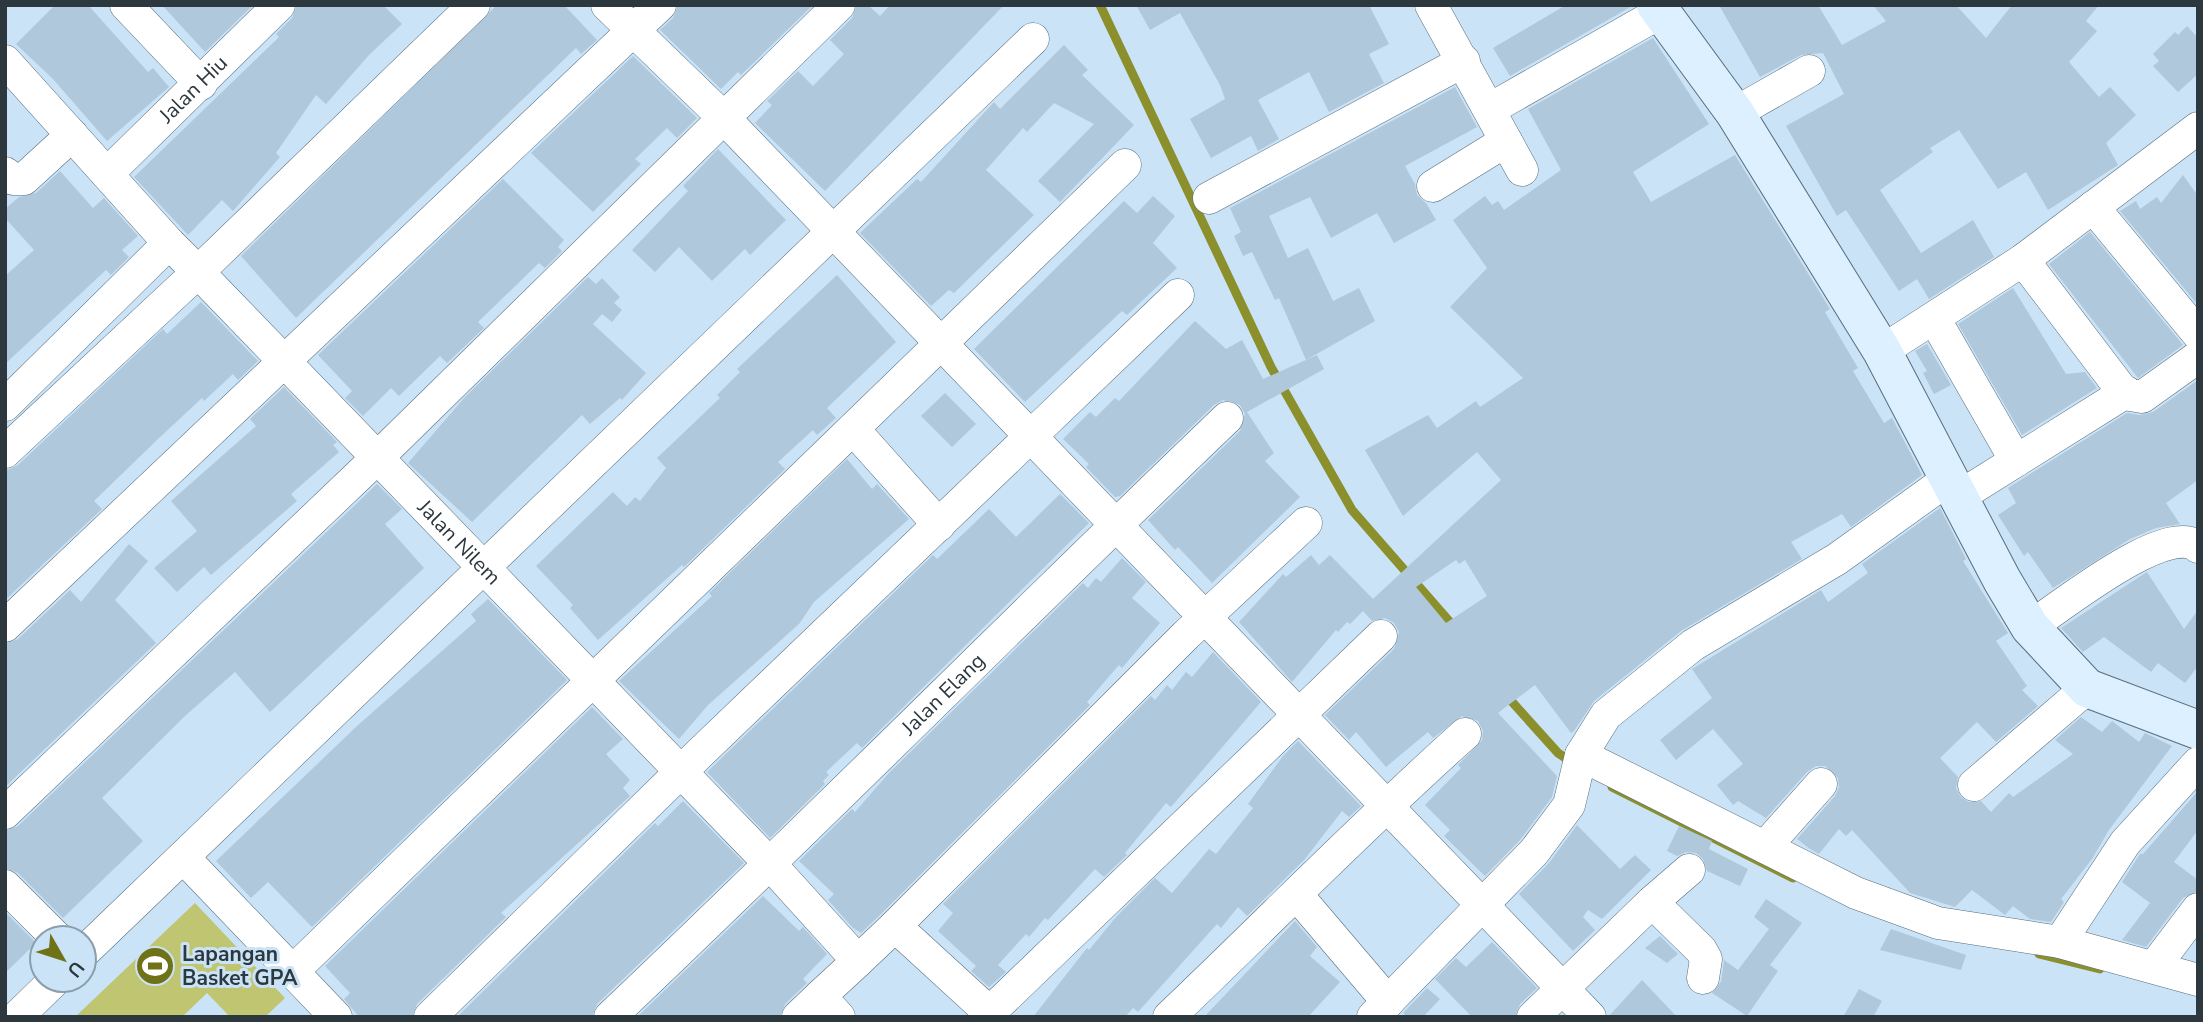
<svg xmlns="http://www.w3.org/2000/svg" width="2203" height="1022" viewBox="0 0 2203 1022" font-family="'Nunito Sans',sans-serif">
	<rect width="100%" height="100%" fill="#cae3f6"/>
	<path fill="#c0c572" d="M195,903L285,998L265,1017H230L207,993L182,1017H75Z"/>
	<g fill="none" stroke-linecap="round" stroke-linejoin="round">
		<g stroke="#8b8f2c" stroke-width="9">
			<path d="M1100,5L1271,367L1352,510L1456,629"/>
			<path d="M1505,694L1558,753L1573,763"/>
			<path d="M1612,787L1793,878"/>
			<path d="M2039,954L2100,969"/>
		</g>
	</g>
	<g fill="#b0c8db" fill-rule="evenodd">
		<path d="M55,5H88L148,72L153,68L169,87L107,141L53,79L16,44Z"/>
		<path d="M162,5H253L205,52Z"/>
		<path d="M297,5H383L402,24L369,55L326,104L316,95L276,153L280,157L233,211L222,200L188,235L134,177L279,37L276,34L292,18Z"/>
		<path d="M497,5H564L597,40L581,54L576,48L296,318L241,256Z"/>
		<path d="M678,5H813L741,75L738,72L721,89L660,30L673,18Z"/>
		<path d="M857,5H868L880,16L890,5H1004L825,191L755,123L772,105L767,101L798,71L813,86L844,54L830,40L852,18Z"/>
		<path d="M1136,5H1369L1389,44L1369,54L1384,83L1329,112L1309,72L1258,100L1279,139L1258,151L1251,136L1211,158L1190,119L1225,99L1220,85L1180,13L1150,30Z"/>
		<path d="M1566,5H1634L1510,76L1493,48Z"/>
		<path d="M1719,5H1818L1842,45L1886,21L1873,5H1956L1986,38L2012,5H2099L2086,21L2097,31L2069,62L2099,97L2110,87L2136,115L2106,143L2118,165L2048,210L2026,172L1998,189L1959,130L1930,148L1933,152L1880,190L1921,253L1973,220L1994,257L1929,299L1917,279L1899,291L1846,210L1837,216L1786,126L1844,94L1823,53L1801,55L1760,77Z"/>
		<path d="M2187,26L2198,38V74L2178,92L2153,66L2159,61L2153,54L2175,32L2178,35Z"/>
		<path d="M1653,38L1709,124L1633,172L1651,202L1735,155L1830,309L1825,312L1858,368L1853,371L1884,423L1892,418L1922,475L1851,527L1842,514L1791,542L1802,559L1681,631L1594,701L1574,731L1571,733L1535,685L1498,713L1557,776L1552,797L1520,840L1485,876L1444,836L1450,830L1425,805L1461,768L1458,765L1482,740L1483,731L1478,721L1462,716L1433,738L1428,732L1386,767L1356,732L1349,740L1325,715L1394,649L1399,632L1394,623L1385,618L1372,621L1363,611L1350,624L1347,622L1338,632L1336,630L1292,682L1239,622L1283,574L1286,577L1311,555L1319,565L1330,555L1373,599L1501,480L1477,452L1403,516L1365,450L1428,415L1437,428L1476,401L1480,407L1523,378L1450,307L1487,268L1453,220L1485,196L1492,205L1498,201L1504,210L1561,170L1528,109ZM1456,560L1459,564L1465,560L1487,596L1446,623L1416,587Z"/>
		<path d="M1064,45L1088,70L1082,75L1134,125L1060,202L1038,181L1094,124L1054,103L1027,132L1023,128L986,170L1034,215L954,293L949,290L931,306L860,233L917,179L921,182L994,102L1000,109Z"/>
		<path d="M633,56L697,118L677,138L667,128L635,159L641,164L593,212L531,153Z"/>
		<path d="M1455,87L1477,127L1405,166L1415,184L1417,195L1426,203L1436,220L1394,243L1377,213L1331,238L1310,197L1269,216L1288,258L1308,248L1333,301L1359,288L1375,321L1306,360L1279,298L1275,300L1252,252L1243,256L1234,236L1241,232L1230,208Z"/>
		<path d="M718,149L786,220L750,255L745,249L712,281L679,247L655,272L632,250L688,191L683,186Z"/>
		<path d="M60,171L93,208L104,198L138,236L122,250L129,257L111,275L106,270L5,364V276L34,250L5,218V209L19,197L36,193Z"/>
		<path d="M2183,175L2198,196V305L2120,211L2136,201L2140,209L2157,197L2161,203Z"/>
		<path d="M503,179L564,240L558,247L562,251L545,268L539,263L478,322L484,328L447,363L440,356L399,396L391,388L363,416L345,398L352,391L318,355Z"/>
		<path d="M1153,196L1175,216L1153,243L1177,268L1127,315L1122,311L1025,402L974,349L1124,201L1137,213Z"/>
		<path d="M2090,232L2183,345L2138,378L2049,264Z"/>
		<path d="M837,275L896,342L827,408L836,418L817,435L813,430L778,462L785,469L684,567L682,565L598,640L570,608L573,605L536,566L613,492L627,506L635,497L640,501L666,468L657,458L720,398L717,395L740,372L737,369Z"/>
		<path d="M588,277L596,284L602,278L620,297L614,303L622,310L612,322L602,314L593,324L646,373L622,400L620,398L590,424L582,415L472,522L408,463L465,397Z"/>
		<path d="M2013,288L2066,374L2085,372L2097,388L2022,435L1958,324Z"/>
		<path d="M201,302L258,361L238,380L233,374L204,401L202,398L158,439L94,501L102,509L5,600V471L18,465L163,329L167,334Z"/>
		<path d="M1195,321L1226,349L1242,340L1263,379L1317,355L1324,369L1247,412L1274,453L1265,461L1300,497L1212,583L1178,547L1175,550L1148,520L1240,431L1245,414L1240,405L1223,400L1214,405L1120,496L1115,497L1086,467L1089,464L1063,439L1090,412L1096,417L1115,398L1119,401Z"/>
		<path d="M1927,344L1951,385L1934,394L1923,373L1927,371L1915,351Z"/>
		<path d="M2198,380V480L2166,503L2180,524L2156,528L2130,539L2053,588L2028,552L2024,556L1998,515L2016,503L2008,488L2127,413L2140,415L2153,412Z"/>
		<path d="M284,387L337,442L333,445L339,452L291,494L297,501L211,575L204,567L177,592L154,568L197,531L171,501L256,426L250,419Z"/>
		<path d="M945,393L976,424L952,447L921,416Z"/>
		<path d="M847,459L872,489L877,484L909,519L814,602L799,624L708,705L679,739L619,681L712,596L709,593Z"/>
		<path d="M377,484L402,509L385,524L424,568L270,712L235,672L185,716L102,798L143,841L63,918L18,873L5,868V831L18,826Z"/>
		<path d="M1060,494L1089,523L862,748L857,743L826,772L829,775L823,781L825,784L770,838L707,772L933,555L937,559L989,509L1016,537Z"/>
		<path d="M1940,508L1966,559L1963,561L2008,633L1996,641L2027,686L2022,690L2038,706L1996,742L1977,722L1940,758L1958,777L1956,788L1961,797L1969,802L1981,801L1991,812L2009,793L2013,797L2073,754L2055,740L2081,717L2102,732L2112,721L2139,742L2145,733L2172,746L2109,830L2092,859L2061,899L2064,902L2051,922L2030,919L2013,906L2005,915L1972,890L1955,907L1910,893L1852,830L1846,836L1839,829L1819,854L1810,849L1797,839L1835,796L1839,787L1838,778L1825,766H1816L1807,772L1766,818L1738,801L1733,805L1717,785L1743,764L1713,729L1676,760L1660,740L1712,698L1692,669L1821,590L1828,602L1868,573L1862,564Z"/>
		<path d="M129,544L148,561L115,600L156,643L5,787V644L18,639L70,590L81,602Z"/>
		<path d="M1122,558L1146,582L1132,598L1160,623L1122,668L1119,665L1087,702L1090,705L882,913L861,933L852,927L828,900L834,894L799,861L852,809L855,812L889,773L1083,583L1088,588L1096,578L1101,582Z"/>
		<path d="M2147,572L2184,629L2198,610V666L2185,683L2158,663L2151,672L2104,637L2083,652L2061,628Z"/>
		<path d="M488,599L567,680L312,927L268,882L251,898L216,861L357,726L476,621L471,614Z"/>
		<path d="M1213,652L1261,702L1171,807L1166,803L1125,853L1127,855L1104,877L1095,869L1048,920L1045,918L1029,937L1026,934L998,965L1006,972L989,987L971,971L976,966L938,931L953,913L943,904L1151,696L1155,700L1167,685L1172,690L1186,672L1192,677Z"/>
		<path d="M592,707L623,739L606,754L630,780L623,788L630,796L501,913L506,917L417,1004L412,1017H359L344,999L350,993L325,966Z"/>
		<path d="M1298,741L1361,806L1349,817L1342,811L1305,859L1247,916L1238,907L1221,928L1217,924L1138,1012L1133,1008L1125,1017H1033L1087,948L1089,950L1116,917L1155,878L1172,893L1209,849L1216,854L1253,808L1248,804L1283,756Z"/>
		<path d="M2198,791V830L2174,862L2198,880V891L2183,898L2146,947L2122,940L2150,903L2122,882L2140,854H2143Z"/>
		<path d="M683,801L744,863L597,1004L592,1017H457L655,823L658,826Z"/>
		<path d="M1577,825L1620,869L1635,855L1651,870L1602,919L1588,910L1583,917L1595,930L1573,951L1519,894L1549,863Z"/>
		<path d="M1679,826L1712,841L1709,849L1748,869L1740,886L1707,871L1703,859L1696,853L1686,852L1677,856L1667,851Z"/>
		<path d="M763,896L799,931L803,927L827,954L803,979L807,983L785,1004L780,1017H637Z"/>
		<path d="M1766,899L1802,923L1770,965L1778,971L1747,1016L1712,993L1721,982L1724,960L1738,970L1769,929L1754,917Z"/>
		<path d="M5,912L36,943L5,973Z"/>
		<path d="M1295,921L1317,947L1310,956L1340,982L1308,1017H1204Z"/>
		<path d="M1891,929L1966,955L1961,970L1880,950Z"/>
		<path d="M1660,936L1678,954L1667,963L1645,948Z"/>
		<path d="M1492,942L1537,988L1520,1004L1515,1017H1472L1435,979L1456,958L1466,967Z"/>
		<path d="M1642,980L1677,1017H1608Z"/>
		<path d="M1427,988L1440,999L1423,1017H1407L1403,1013Z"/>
		<path d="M1859,989L1882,1001L1873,1017H1843Z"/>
	</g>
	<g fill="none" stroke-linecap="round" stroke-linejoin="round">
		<defs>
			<g id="street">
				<path d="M126,5L201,84"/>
				<path id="s1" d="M474,5L198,272L771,865L858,961L895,926L990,1013"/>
				<path d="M607,5L724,118L1590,1017"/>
				<path d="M1431,5L1522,170"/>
				<path d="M5,61L169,243"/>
				<path d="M1490,109L1661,12"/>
				<path d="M1735,113L1809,71"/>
				<path d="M5,173L13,179H24L72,135"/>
				<path id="s2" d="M107,174L279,5"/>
				<path d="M1433,186L1506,141"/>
				<path d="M1209,198L1464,61"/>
				<path d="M2093,207L2198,334"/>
				<path d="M2023,260L2121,389L2130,395L2142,397L2198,357"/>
				<path d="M1934,318L2016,461"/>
				<path d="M1882,351L2023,260L2198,128"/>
				<path d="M5,405L169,243L198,272L5,452"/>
				<path d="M853,429L939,525"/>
				<path d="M1960,496L2126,392"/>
				<path d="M5,626L660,5"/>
				<path d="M2030,627C2059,608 2168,520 2198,547"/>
				<path d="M1581,755L1856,893L1938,923L2060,942L2198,980"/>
				<path d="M1974,785L2087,688"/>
				<path d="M5,813L377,458L839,5"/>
				<path d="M1765,847L1821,784"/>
				<path d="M183,857L336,1017"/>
				<path d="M5,886L57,938"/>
				<path d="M1297,895L1388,1002"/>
				<path d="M1652,902L1689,870"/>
				<path d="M895,926L1186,635L1306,523"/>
				<path d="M2060,942L2125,843L2198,763"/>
				<path d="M84,952L1033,39"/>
				<path d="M2154,967L2198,909"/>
				<path d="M293,971L1125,165"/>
				<path d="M17,1017L55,980"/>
				<path d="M430,1017L699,754L1178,295"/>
				<path id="s3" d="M610,1017C818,820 1020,616 1227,418"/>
				<path d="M798,1017L820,996"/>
				<path d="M839,1017L820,996L858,961"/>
				<path d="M985,1017L1381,636"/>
				<path d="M1169,1017C1268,923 1363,825 1465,734"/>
				<path d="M1373,1017L1534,852L1569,805L1581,755L1606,715L1693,645L1837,559L1950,478"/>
				<path d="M1533,1017L1652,902L1701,950L1706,959L1703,978"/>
			</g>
			<path id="secondary" d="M1656,5L1735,113L1882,351L2002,580L2030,627L2087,688L2198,730"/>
		</defs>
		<use href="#street" stroke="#576d7e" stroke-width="33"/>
		<use href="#secondary" stroke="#576d7e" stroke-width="40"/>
		<use href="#street" stroke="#fff" stroke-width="32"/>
		<use href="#secondary" stroke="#dcf0ff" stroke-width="38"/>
	</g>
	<defs>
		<symbol id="stadium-disc" viewBox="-11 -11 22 22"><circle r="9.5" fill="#6f7217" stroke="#cae3f6"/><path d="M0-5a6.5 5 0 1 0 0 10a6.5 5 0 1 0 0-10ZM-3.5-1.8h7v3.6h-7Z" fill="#fff"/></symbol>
	</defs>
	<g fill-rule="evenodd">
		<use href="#stadium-disc" x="133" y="944" width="44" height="44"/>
	</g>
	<g text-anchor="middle" stroke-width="6" stroke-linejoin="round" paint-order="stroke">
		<g font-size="21" fill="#2d373e" stroke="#cae3f6">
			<text dy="7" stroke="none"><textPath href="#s2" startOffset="121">Jalan Hiu</textPath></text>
			<text dy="7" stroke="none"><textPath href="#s1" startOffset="760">Jalan Nilem</textPath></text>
			<text dy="7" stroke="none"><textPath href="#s3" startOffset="464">Jalan Elang</textPath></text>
		</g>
		<g font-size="21" font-weight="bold" fill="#2d373e" stroke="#cae3f6" text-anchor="start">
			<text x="182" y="961">Lapangan<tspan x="182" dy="24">Basket GPA</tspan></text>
		</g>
	</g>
	<rect width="2203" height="1022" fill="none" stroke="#2d373e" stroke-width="14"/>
	<g transform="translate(63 959) rotate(129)"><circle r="33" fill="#cae3f6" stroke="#8b9eac" stroke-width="2"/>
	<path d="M0-5L12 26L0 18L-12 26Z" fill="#6f7217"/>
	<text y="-10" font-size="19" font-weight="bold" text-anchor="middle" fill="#2d373e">U</text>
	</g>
</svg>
